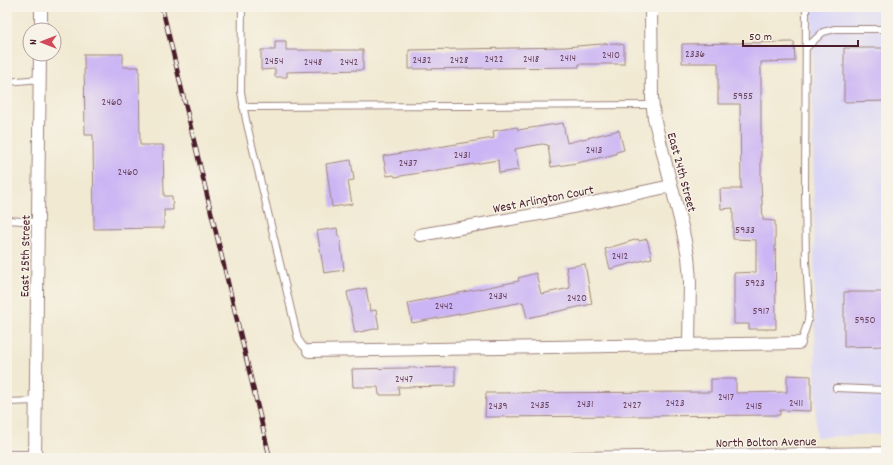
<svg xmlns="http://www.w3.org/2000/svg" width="893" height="465" viewBox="0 0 893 465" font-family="Dekko,sans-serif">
	<rect width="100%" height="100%" fill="#f7f3e8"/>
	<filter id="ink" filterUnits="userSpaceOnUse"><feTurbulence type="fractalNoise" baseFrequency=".025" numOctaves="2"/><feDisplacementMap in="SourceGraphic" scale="8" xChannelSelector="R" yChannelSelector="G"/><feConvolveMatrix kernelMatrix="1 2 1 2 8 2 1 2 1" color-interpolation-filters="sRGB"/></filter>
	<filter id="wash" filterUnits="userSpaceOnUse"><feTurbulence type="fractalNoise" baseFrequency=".012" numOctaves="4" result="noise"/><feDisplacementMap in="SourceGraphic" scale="16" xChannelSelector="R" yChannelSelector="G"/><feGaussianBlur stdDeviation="0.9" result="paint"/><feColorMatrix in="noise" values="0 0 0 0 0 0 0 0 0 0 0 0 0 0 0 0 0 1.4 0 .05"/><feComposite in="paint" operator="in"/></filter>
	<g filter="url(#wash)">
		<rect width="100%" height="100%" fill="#f1e9d2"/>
		<path fill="#dad6f7" d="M886,7V434L816,437L812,8Z"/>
		<g id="blocks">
			<g fill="#ccb5f4">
				<path d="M275,41H286V50H363V70L287,72V77H275V69L261,70V50H275Z"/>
				<path d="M794,42L795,61L761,62V183L763,220L775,221L776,329H749V324H734V273L756,272V240L733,239V208L721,209L720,189H741L740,104H718V63H682V44Z"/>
				<path d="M614,43L624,45V64H579V67L409,69V50L565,47Z"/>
				<path d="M844,48H886V101L844,102Z"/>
				<path d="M84,54H123V67H139L140,145H163L164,196H172L173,210H164V228L94,229L93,135H85Z"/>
				<path d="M563,123L567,143L619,130L624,150L616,152V154L577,163L551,167L548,145L542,144L515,149L519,170L499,173L498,160L395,177L394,175L387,176L383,156L494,138L493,131L517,127L518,130Z"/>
				<path d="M351,160L354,180L348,181L352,204L332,207L326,164Z"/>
				<path d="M337,228L338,236H340L344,270L324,273L317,231Z"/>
				<path d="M638,239L639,241L647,239L652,258L610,269L605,249Z"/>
				<path d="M585,264L592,304L527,318L523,302L412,323L408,303L519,281L518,278L536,273L541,294L570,288L566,267Z"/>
				<path d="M366,288L370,311L376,310L379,328L355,333L347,292Z"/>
				<path d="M844,292H886V346L844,347Z"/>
				<path d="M455,367V386L398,387L399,395H379L378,387H353L352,369Z"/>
				<path d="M787,375L811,376V411L780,410V415L485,417L486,393L711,392V379H736V393L787,392Z"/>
			</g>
		</g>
	</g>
	<g filter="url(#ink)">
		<use href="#blocks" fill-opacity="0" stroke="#9e847e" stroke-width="1"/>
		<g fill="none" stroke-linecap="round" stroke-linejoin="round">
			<defs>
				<g id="service">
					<path d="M242,7L241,92L246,120L298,339L303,346L309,351"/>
					<path d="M806,48L823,32L835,29H886"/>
					<path d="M7,82L40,79"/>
					<path d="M243,107L652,105"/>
					<path d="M7,220L38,222"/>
					<path d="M799,343L803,337L808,321L809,307L806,262L805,189L806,7"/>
					<path d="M836,388L886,390"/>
					<path d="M7,402L36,401"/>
				</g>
				<g id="minor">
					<path d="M651,7L652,98L654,118L682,227L688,256L690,281L689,344"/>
					<path d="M41,30V7"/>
					<path d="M420,235L545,213L671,186"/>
					<path d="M309,351L799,343"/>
					<path d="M7,457H35"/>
					<path d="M35,458L40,54"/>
					<path d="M575,458L886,453"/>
				</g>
			</defs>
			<use href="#service" stroke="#9e847e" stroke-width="8"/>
			<use href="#minor" stroke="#9e847e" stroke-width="14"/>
			<use href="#service" stroke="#fff" stroke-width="6"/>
			<use href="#minor" stroke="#fff" stroke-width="12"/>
			<defs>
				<path id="rail" d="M162,7L270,458"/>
			</defs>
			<use href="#rail" stroke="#4a1f2b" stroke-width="4.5"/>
			<use href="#rail" stroke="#f7f3e8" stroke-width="3" stroke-dasharray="9" stroke-linecap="butt"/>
		</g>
	</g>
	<g text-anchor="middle" stroke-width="3" stroke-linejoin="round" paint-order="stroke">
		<g font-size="11" fill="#6a445d">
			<text x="695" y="57">2336</text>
			<text x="611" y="58">2410</text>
			<text x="568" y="61">2414</text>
			<text x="494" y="62">2422</text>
			<text x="531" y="62">2418</text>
			<text x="422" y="63">2432</text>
			<text x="459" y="63">2428</text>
			<text x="274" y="64">2454</text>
			<text x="313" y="65">2448</text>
			<text x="349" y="65">2442</text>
			<text x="743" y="99">5955</text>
			<text x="112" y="105">2460</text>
			<text x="594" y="153">2413</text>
			<text x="462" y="158">2431</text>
			<text x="408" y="166">2437</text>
			<text x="128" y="175">2460</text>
			<text x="745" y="233">5933</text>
			<text x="620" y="259">2412</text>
			<text x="755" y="286">5923</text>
			<text x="498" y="299">2434</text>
			<text x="577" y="301">2420</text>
			<text x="444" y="309">2442</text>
			<text x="761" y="314">5917</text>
			<text x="865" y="323">5950</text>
			<text x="404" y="382">2447</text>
			<text x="726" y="400">2417</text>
			<text x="675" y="406">2423</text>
			<text x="796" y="406">2411</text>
			<text x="585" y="407">2431</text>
			<text x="540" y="408">2435</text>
			<text x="632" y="408">2427</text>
			<text x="498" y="409">2439</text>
			<text x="754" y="409">2415</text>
		</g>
		<g font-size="13" fill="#4a1f2b" stroke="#f7f3e8">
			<text transform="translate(683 172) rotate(75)" y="5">East 24th Street</text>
			<text transform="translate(543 198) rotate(-11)" y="5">West Arlington Court</text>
			<text transform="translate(24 256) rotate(-89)" y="5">East 25th Street</text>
			<text transform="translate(766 441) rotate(-1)" y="5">North Bolton Avenue</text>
		</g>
	</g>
	<rect width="893" height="465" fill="none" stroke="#f7f3e8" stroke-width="24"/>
	<g transform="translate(42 42) rotate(270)"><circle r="19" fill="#f7f3e8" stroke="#b29e9c"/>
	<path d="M0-3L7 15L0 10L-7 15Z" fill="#d1495b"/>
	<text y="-6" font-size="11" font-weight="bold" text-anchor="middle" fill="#4a1f2b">N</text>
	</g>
	<path d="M743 40v6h115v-6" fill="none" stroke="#4a1f2b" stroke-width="2"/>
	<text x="749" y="40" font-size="12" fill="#4a1f2b" stroke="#f7f3e8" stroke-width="3" paint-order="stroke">50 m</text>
</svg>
